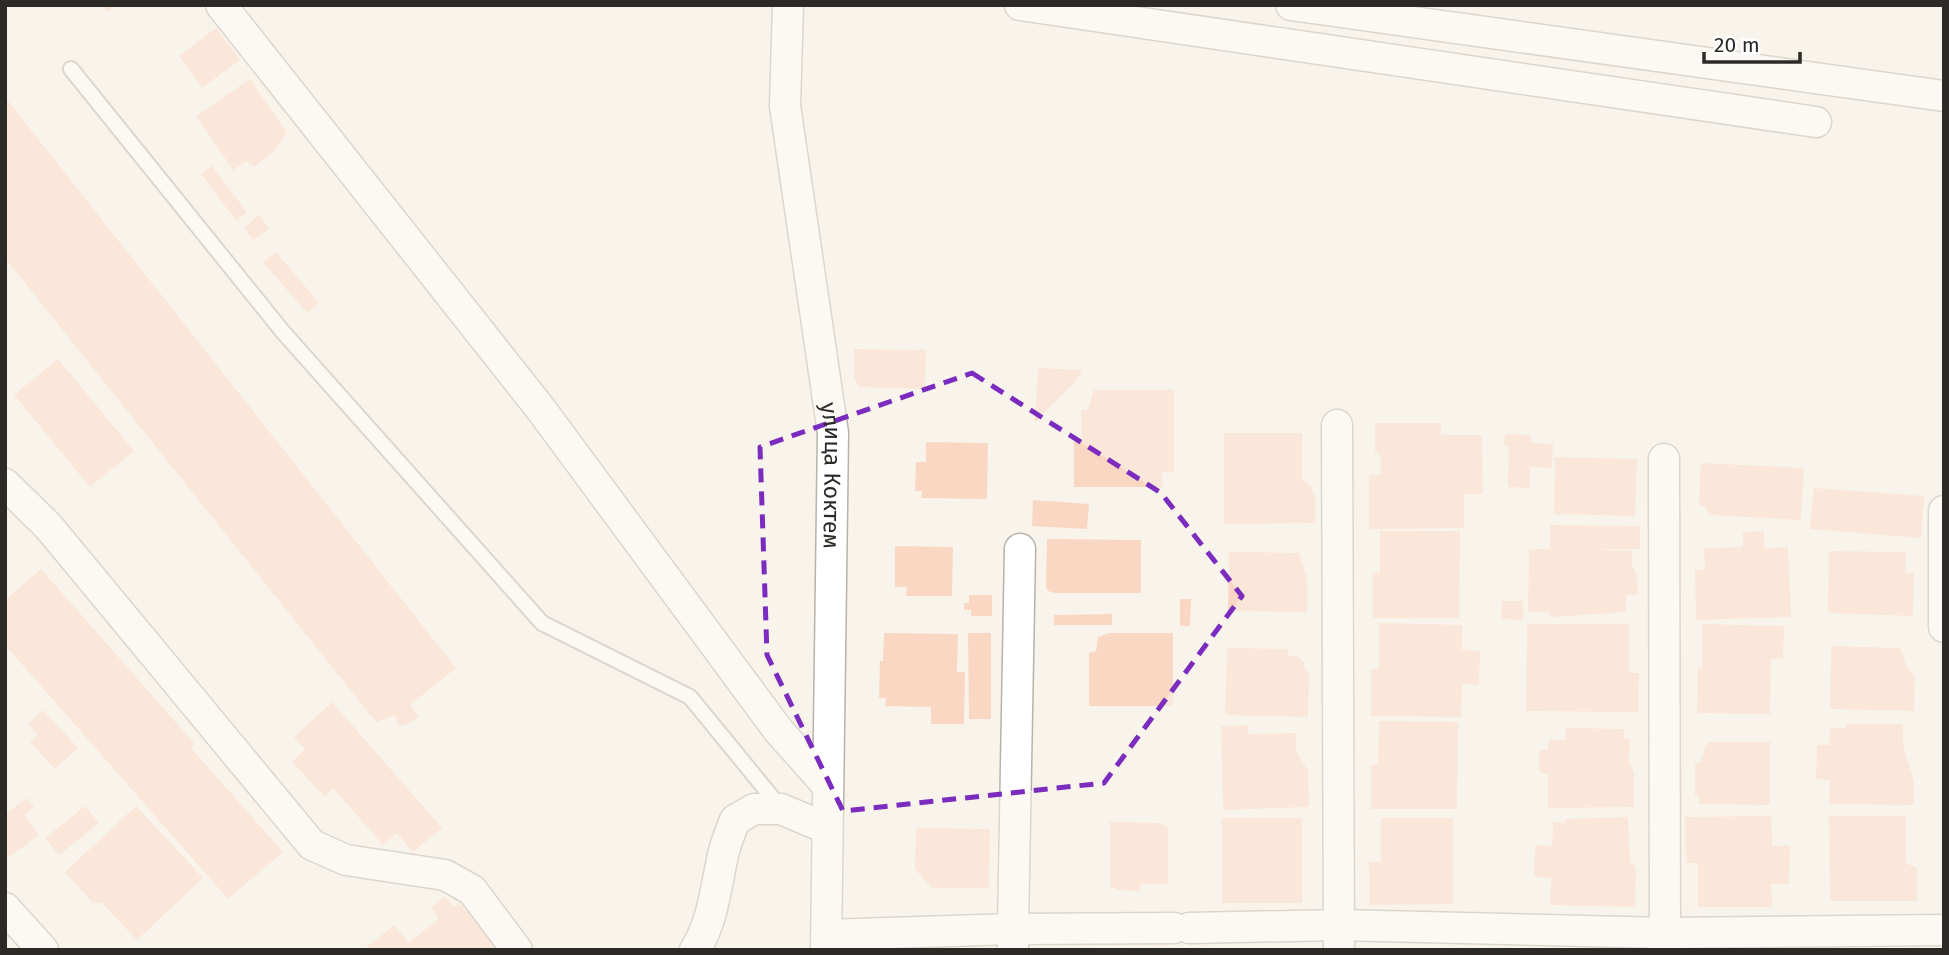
<svg xmlns="http://www.w3.org/2000/svg" width="1949" height="955" viewBox="0 0 1949 955" font-family="'Fira Sans',sans-serif">
	<rect width="100%" height="100%" fill="#f9f4eb"/>
	<g fill="#fad7c3">
		<path d="M102,5H117L107,12Z"/>
		<path d="M216,28L240,60L202,88L179,56Z"/>
		<path d="M250,79L287,133L272,153L254,167L246,161L233,170L196,116Z"/>
		<path d="M5,97L456,668L410,705L419,716L410,723L399,727L395,715L376,722L5,258Z"/>
		<path d="M212,166L247,212L236,221L201,174Z"/>
		<path d="M259,215L269,229L253,240L244,228Z"/>
		<path d="M276,252L319,303L307,313L263,262Z"/>
		<path d="M854,349L926,350L925,389L859,387L854,377Z"/>
		<path d="M58,359L134,451L90,487L14,395Z"/>
		<path d="M1038,368L1082,370L1076,381L1035,422Z"/>
		<path d="M1094,390H1174V472H1162L1163,487H1074V439H1082L1081,410H1088Z"/>
		<path d="M1375,423H1441V435H1482L1483,494H1464V528L1369,529V475H1381V457L1375,451Z"/>
		<path d="M1224,433H1302V480L1311,486L1315,497V523L1224,524Z"/>
		<path d="M1505,434L1531,435V443L1553,444L1552,468L1530,467V488L1508,487L1509,446L1504,445Z"/>
		<path d="M926,442L988,443L987,499L921,498L922,491H915L916,462H926Z"/>
		<path d="M1555,457L1637,459L1635,516L1554,514Z"/>
		<path d="M1701,463L1804,468L1801,520L1710,515L1706,508L1699,504Z"/>
		<path d="M1814,488L1924,496L1921,538L1810,529Z"/>
		<path d="M1033,500L1089,504L1087,529L1032,526Z"/>
		<path d="M1550,525L1640,526V549H1594L1632,551V566L1637,576L1638,594L1626,595V612L1553,617L1548,612H1528L1529,549H1550Z"/>
		<path d="M1380,531H1460L1459,618H1373V573H1380Z"/>
		<path d="M1764,531V548L1788,547L1791,617L1696,620L1695,570H1705L1704,548L1743,547V532Z"/>
		<path d="M1047,539L1141,540V593H1055L1048,591L1046,587Z"/>
		<path d="M895,546L953,547L952,596H906L907,587H895Z"/>
		<path d="M1829,551L1906,552L1905,573H1914L1913,616L1828,613Z"/>
		<path d="M1229,552L1299,553L1307,579V612L1228,611Z"/>
		<path d="M41,569L194,743L191,748L283,852L228,899L5,645V600Z"/>
		<path d="M969,595H992V616H971V610H964V603H969Z"/>
		<path d="M1180,599H1191L1190,626H1180Z"/>
		<path d="M1502,601H1523V620L1501,619Z"/>
		<path d="M1112,614V625H1054V615Z"/>
		<path d="M1379,623L1462,625V650L1480,651L1479,685L1462,684L1461,717L1371,716V670L1379,668Z"/>
		<path d="M1527,624H1629V673H1639L1638,712L1526,711Z"/>
		<path d="M1702,624L1784,626L1783,659H1771L1770,714L1697,713L1698,668H1702Z"/>
		<path d="M884,633L958,634L957,672H965L964,724H931V707L885,706L886,698H879L880,661H883Z"/>
		<path d="M968,633H991V719H969Z"/>
		<path d="M1109,633H1173V706H1089V653L1096,651L1098,637Z"/>
		<path d="M1831,646L1900,648L1907,667L1915,676L1914,711L1830,709Z"/>
		<path d="M1227,648L1287,649L1289,656H1297L1304,662V668L1309,673L1308,717L1225,715Z"/>
		<path d="M332,702L442,828L413,852L397,833L383,845L333,788L325,797L292,762L305,749L294,737Z"/>
		<path d="M43,710L78,748L55,769L30,742L38,734L28,724Z"/>
		<path d="M1379,721L1458,722L1457,809H1371V765H1378Z"/>
		<path d="M1846,724H1903V745L1914,782V805L1829,804L1830,780L1816,779L1817,745H1829L1830,728H1846Z"/>
		<path d="M1248,725V734L1296,733V751L1308,771L1309,807L1223,810L1221,726Z"/>
		<path d="M1566,728L1624,729V738H1630L1629,764L1634,772V807L1548,808V775L1541,773L1539,769V750H1548L1549,740H1565Z"/>
		<path d="M1707,742H1770V805L1699,804V796H1695V763H1700Z"/>
		<path d="M27,798L34,807L24,815L39,835L5,860V814Z"/>
		<path d="M85,806L99,823L59,855L45,838Z"/>
		<path d="M136,806L203,878L137,940L101,902L93,903L65,872Z"/>
		<path d="M1771,816L1772,846H1790L1789,884H1771L1772,907H1698V863H1686L1685,817Z"/>
		<path d="M1829,816H1906V863L1917,868V901H1830Z"/>
		<path d="M1628,817L1630,862L1636,867L1635,907L1550,905L1551,878L1534,877L1535,845L1552,846L1553,822L1565,823L1566,819Z"/>
		<rect x="1222" y="818" width="80" height="85"/>
		<path d="M1381,818H1453V904L1370,905L1369,862H1381Z"/>
		<path d="M1110,822L1160,823L1168,827V884H1140V891L1117,890L1110,886Z"/>
		<path d="M916,828L990,829L989,888H932L915,869Z"/>
		<path d="M445,896L454,907L459,902L498,950H363L394,925L409,943L439,918L431,908Z"/>
	</g>
	<g fill="none" stroke-linecap="round" stroke-linejoin="round">
		<defs>
			<path id="lane" d="M71,69L283,332L542,623L690,697L780,807"/>
			<g id="street">
				<path d="M221,5L540,408L778,730L827,785"/>
				<path id="s1" d="M788,5L785,106L833,433L826,950"/>
				<path d="M1020,5L1816,122"/>
				<path d="M1291,5L1944,96"/>
				<path d="M1337,425L1339,950"/>
				<path d="M1664,459L1665,950"/>
				<path d="M5,484L48,526L312,845L346,860L445,875L472,890L517,950"/>
				<path d="M1944,511V627"/>
				<path d="M5,908L43,950"/>
				<path d="M1189,928L1339,925L1665,933L1944,930"/>
				<path d="M826,935L1013,929L1020,549"/>
				<path d="M1013,949V929L1174,928"/>
				<path d="M695,950C714,920 716,884 724,851C727,840 731,830 735,820L754,809H781L826,828"/>
			</g>
		</defs>
		<use href="#lane" stroke="#b7b2aa" stroke-width="18"/>
		<use href="#street" stroke="#b7b2aa" stroke-width="33"/>
		<use href="#lane" stroke="#fff" stroke-width="14"/>
		<use href="#street" stroke="#fff" stroke-width="30"/>
	</g>
	<path d="M0 0H1949V955H0ZM972,373L1161,493L1242,596L1104,783L843,811L767,655L760,447Z" fill="#f9f4eb" fill-opacity=".55" fill-rule="evenodd"/>
	<path fill="none" stroke="#7b2cbf" stroke-width="5" stroke-dasharray="14 9" stroke-linejoin="round" d="M972,373L1161,493L1242,596L1104,783L843,811L767,655L760,447Z"/>
	<g text-anchor="middle" stroke-width="5" stroke-linejoin="round" paint-order="stroke">
		<g font-size="23" fill="#2c2a27" stroke="#fff">
			<text dy="8" stroke="none"><textPath href="#s1" startOffset="474">улица Коктем</textPath></text>
		</g>
	</g>
	<rect width="1949" height="955" fill="none" stroke="#2c2a27" stroke-width="14"/>
	<path d="M1704 52v10h96v-10" fill="none" stroke="#2c2a27" stroke-width="3.5"/>
	<text x="1714" y="52" font-size="21" fill="#2c2a27" stroke="#ffffff" stroke-width="5" paint-order="stroke">20 m</text>
</svg>
